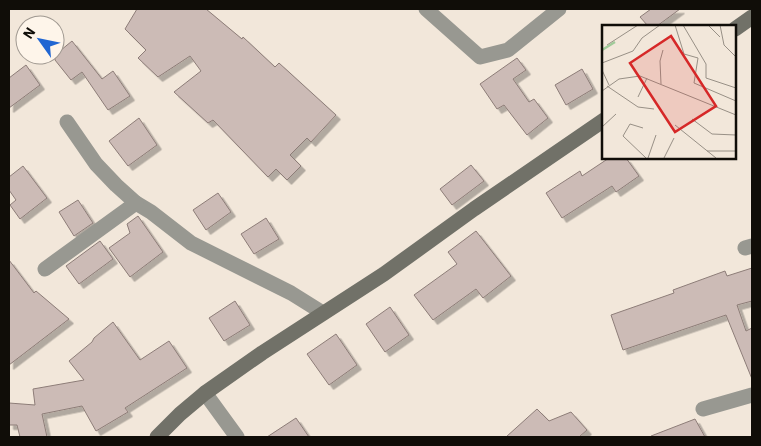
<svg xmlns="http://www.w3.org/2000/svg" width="761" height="446" viewBox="0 0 761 446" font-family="'IBM Plex Sans',sans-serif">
	<defs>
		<filter id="shadow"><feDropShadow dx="4.5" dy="4.5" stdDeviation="0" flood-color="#0004"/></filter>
	</defs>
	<rect width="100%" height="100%" fill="#f2e7da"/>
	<g fill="#ccbbb6" stroke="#8d7d78" filter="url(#shadow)">
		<path d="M137,9H206L242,39L243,37L275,67L279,63L336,115L311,142L307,138L290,155L301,166L287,180L276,169L268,177L213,120L208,123L174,92L201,71L190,56L158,77L138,58L146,50L125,29Z"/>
		<path d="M651,9H680L657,26H648L640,17Z"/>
		<path d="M72,41L102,79L113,71L130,96L108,110L82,72L71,80L55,60V55Z"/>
		<path d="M517,58L526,70L513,79L529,102L534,99L548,118L527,135L504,105L497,109L480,84Z"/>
		<path d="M26,65L40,85L9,108V78Z"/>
		<path d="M582,69L593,89L566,105L555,85Z"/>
		<path d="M139,118L157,145L128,166L109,141Z"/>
		<path d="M609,158H626L639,176L616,192L612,186L562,218L546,193L580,171L582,176Z"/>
		<path d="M471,165L484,181L452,205L440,189Z"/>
		<path d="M23,166L47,198L20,219L10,205L16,200L9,190V177Z"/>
		<path d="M218,193L231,212L206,230L193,210Z"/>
		<path d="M78,200L93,223L74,236L59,212Z"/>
		<path d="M138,216L163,252L130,277L109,248L130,233L127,224Z"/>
		<path d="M266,218L279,239L254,254L241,234Z"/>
		<path d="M476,231L511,276L483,298L476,289L433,320L414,295L457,264L448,252Z"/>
		<path d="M100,241L113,259L79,284L66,266Z"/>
		<path d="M9,260L34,293L36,291L69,319L9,365Z"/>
		<path d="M752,268V301L737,305L746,331L752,328V379L726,315L623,350L611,315L674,293L673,290L725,271L727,276Z"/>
		<path d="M235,301L250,325L224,341L209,318Z"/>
		<path d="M390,307L409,335L385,352L366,324Z"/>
		<path d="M113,322L140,360L169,341L187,368L125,408L128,412L96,431L82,406L42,414L47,437H20L17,425H9V403L35,405L33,389L84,380L69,361L92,342L94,338Z"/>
		<path d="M336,334L357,365L329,385L307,354Z"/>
		<path d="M537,409L549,421L571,412L587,430L579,437H506Z"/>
		<path d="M296,418L309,437H267Z"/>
		<path d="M695,419L705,437H651V436Z"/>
	</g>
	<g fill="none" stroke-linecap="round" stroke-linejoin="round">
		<g stroke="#989891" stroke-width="15">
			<path d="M426,9L480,57L508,50L559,9"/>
			<path d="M67,122L96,164L116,185L136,203L151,212L191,243L291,293L323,313"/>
			<path d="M745,248L752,246"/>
			<path d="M45,269L136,203"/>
			<path d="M205,393L237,437"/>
			<path d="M703,409L752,395"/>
		</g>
		<g stroke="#717168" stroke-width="15">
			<path d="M735,29L752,17"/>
			<path d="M157,437L180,414L205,393L262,353L384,274L474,209L604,120"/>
		</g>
	</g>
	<g transform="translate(602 25)">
		<rect width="134" height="134" fill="#f2e7da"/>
		<path fill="none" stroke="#a0cb99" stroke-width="2.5" d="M0,25L13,17"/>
		<path fill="none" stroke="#989086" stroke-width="1" d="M73,0L82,29L96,33L92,58L134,76M81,0L104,39V53L134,63M106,0L118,12M118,0L122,20L134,32M5,20L36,0M0,38L31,26L40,13L58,0M0,45L7,60M59,59L58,36L61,25M5,61L36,82L52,84M0,66L17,54L38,51L134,90M36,72L45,53M90,94L110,109L134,110M73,100L114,133M0,102L14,89M41,103L28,99L21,111L44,133M105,126H134M46,133L54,110M62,133L72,113"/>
		<path fill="#d62828" fill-opacity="0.15" stroke="#d62828" stroke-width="2.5" d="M69,11L114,81L73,107L28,38Z"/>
		<rect width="134" height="134" fill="none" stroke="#100d08" stroke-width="2.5"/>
	</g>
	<rect width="761" height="446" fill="none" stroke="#100d08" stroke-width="20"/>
	<g transform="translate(40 40) rotate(303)"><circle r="24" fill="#fef5ea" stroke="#9f9890"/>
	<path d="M0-4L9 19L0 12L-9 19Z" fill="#2166d2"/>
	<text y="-8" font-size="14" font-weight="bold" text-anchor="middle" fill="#100d08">N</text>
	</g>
</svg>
